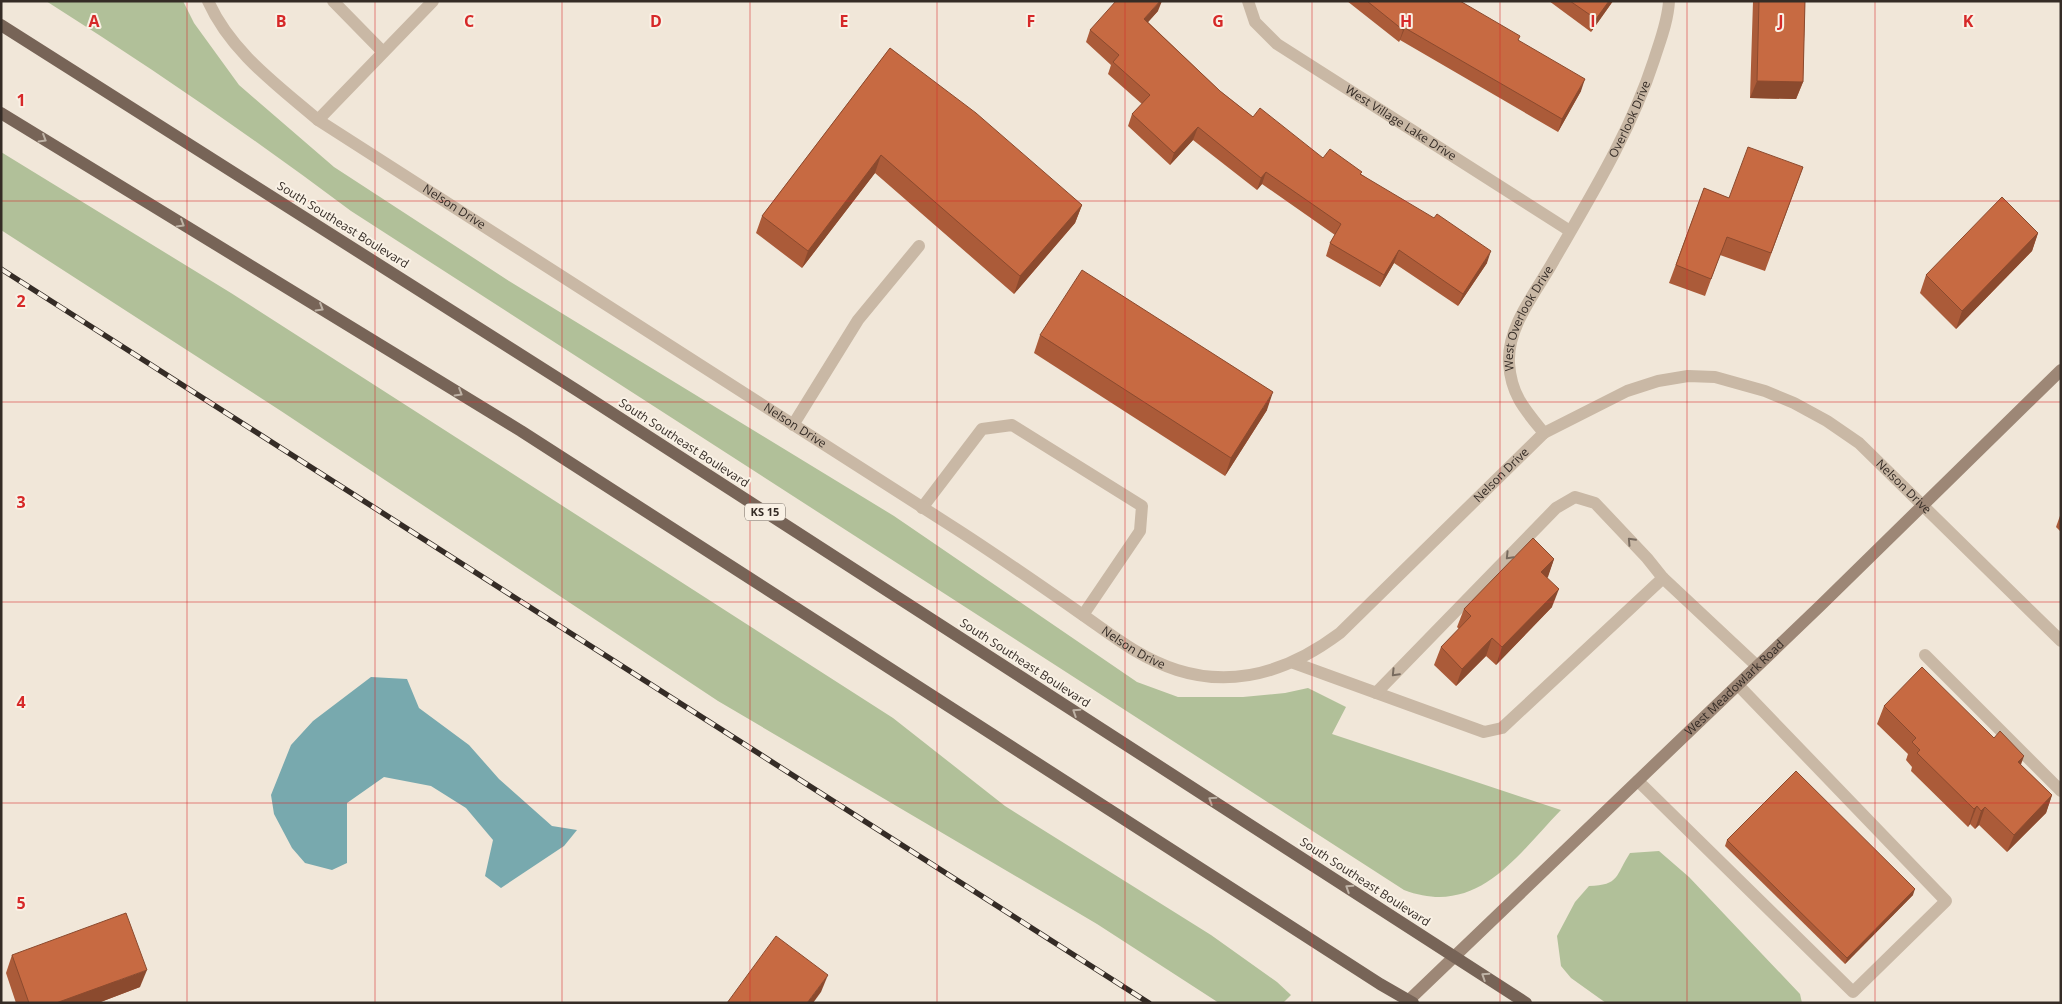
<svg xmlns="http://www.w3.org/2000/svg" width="2062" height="1004" font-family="'Open Sans',sans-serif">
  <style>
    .green { fill: #b1c099 }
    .water { fill: #78a9ae }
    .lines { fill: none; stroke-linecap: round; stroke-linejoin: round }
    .service { stroke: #c9b8a5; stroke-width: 12 }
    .minor { stroke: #c9b8a5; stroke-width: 12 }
    .secondary { stroke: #9d8776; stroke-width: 12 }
    .primary { stroke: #776457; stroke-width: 12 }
    .rail-casing { stroke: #352c26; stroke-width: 5.5 }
    .rail { stroke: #f9f1e5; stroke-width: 4; stroke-dasharray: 11; stroke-linecap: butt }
    .wall { fill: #ab5b39 }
    .shaded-wall { fill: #8b4a2e }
    .building { fill: #c76a42; stroke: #8b4a2e }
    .oneway { stroke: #beb2a5 }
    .oneway2 { stroke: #786b5f }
    .grid { fill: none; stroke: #d62828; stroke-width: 1; stroke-opacity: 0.55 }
    .labels { text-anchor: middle; stroke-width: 4; stroke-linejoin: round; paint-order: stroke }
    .shield { fill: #f9f1e5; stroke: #70675f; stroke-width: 1 }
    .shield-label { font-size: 11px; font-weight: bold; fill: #352c26 }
    .street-label { font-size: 12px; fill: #352c26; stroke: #f9f1e5 }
    .grid-label { font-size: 16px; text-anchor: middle; font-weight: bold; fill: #d62828; stroke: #f9f1e5; stroke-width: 4; stroke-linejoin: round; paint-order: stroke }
  </style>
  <rect width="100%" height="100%" fill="#f1e7d9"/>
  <g class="green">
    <path d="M46,1H183L194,23L239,85L334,167L509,281L894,516L1137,682L1178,697H1243L1285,693L1308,688L1346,707L1332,734L1561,810C1516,856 1478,918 1404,890L351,211C252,137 151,67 46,1Z"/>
    <polygon points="1,152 231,293 893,718 1005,806 1211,935 1277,982 1291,995 1283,1003 1219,1003 1097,924 718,701 281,411 1,230"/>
    <path d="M1659,851L1689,877L1800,994L1802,1003H1606L1571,978L1561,966L1557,936L1575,902L1589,886C1620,885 1615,876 1630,853Z"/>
  </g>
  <polygon class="water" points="371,677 407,679 419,708 469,745 499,779 552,826 577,830 564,846 501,888 485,876 493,840 466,808 431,786 384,777 347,803 347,863 332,870 305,863 292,848 274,814 271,795 291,745 313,721"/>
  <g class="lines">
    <g class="service">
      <polyline points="333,1 383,52"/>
      <polyline points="318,120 433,1"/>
      <polyline points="793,425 858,320 919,246"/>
      <polyline points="922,508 982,429 1012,425 1142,506 1140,531 1083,615"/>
      <polyline points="1925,655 2061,791"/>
      <polyline points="1294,663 1484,732 1502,728 1663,578 1757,666"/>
      <polyline points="1376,693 1556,508 1575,497 1595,503 1647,558 1663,578"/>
      <polyline points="1638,781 1853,992 1946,901 1738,685"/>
    </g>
    <g class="minor">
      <path id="s1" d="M208,1C231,52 276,84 318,120C529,254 739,390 950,525C994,553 1037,583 1080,613C1112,635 1139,658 1177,670C1237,689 1292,669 1340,633L1544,433L1627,391L1658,381L1688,376L1715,377L1765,391L1794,403L1827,421L1859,443L2061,641"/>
      <path id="s2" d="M1248,1L1255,22L1277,44L1570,231"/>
      <path id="s3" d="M1544,433C1525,410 1511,395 1509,363C1507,326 1537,291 1554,260C1591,196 1631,131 1654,60C1660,41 1668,21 1669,1"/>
    </g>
    <path class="secondary" id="s4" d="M1409,1000L1820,606L2061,370"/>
    <g class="primary">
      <polyline points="1,25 578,391 1526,1003"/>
      <polyline points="1,113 521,431 1380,984 1413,1003"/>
    </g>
    <g class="rail-casing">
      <polyline id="rail" points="1,269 1149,1003"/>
    </g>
    <use href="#rail" class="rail"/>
  </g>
  <g class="wall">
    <polygon points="1347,1 1460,1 1519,41 1581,91 1558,132 1400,40 1399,42"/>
    <polygon points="1549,1 1613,1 1591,32"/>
    <polygon points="1753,1 1805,1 1803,82 1796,99 1750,98"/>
    <polygon points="1158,11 1148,22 1220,91 1253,117 1323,158 1361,174 1487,263 1458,306 1394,263 1380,287 1326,256 1330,243 1335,235 1262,184 1257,190 1193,140 1170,165 1128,126 1132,114 1142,104 1108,74 1111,65 1086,42 1090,30"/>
    <polygon points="890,48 1082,205 1075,223 1014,294 875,173 802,268 756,233 762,216"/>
    <polygon points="1803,167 1765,271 1720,255 1705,296 1669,283 1704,188 1729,198"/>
    <polygon points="2038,233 2032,251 1956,329 1920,293 1926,275"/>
    <polygon points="1040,335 1267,410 1225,476 1034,353"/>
    <polygon points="2061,513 2061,532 2056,527"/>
    <polygon points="1554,559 1547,578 1552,607 1496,665 1486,656 1456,686 1434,665 1441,647 1459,629 1457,627 1464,609"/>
    <polygon points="1884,706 2021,765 2052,795 2046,813 2007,852 1979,825 1975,829 1970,824 1968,827 1911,771 1912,767 1906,760 1908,754 1877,724"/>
    <polygon points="1727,840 1913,895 1845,964 1725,846"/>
    <polygon points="12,955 140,987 98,1003 16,1003 6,973"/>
  </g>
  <g class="shaded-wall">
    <polygon points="1160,1 1162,1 1158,11 1140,31 1144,19"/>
    <polygon points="1609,1 1613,1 1591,32 1596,19"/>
    <polygon points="1405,28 1400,40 1399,42 1403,30"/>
    <polygon points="1585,79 1581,91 1558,132 1562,119"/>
    <polygon points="1757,81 1803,82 1796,99 1750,98"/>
    <polygon points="1198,127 1193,140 1170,165 1174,153"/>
    <polygon points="881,155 875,173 802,268 808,251"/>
    <polygon points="1266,172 1262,184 1257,190 1261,178"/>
    <polygon points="1082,205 1075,223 1014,294 1020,276"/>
    <polygon points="2038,233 2032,251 1956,329 1962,311"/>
    <polygon points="1399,250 1394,263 1380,287 1384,275"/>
    <polygon points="1491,251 1487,263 1458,306 1463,294"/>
    <polygon points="1273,392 1267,410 1225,476 1231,458"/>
    <polygon points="1554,559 1548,577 1535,590 1541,572"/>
    <polygon points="1559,589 1552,607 1496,665 1502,647"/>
    <polygon points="1492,638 1486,656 1456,686 1462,669"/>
    <polygon points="2024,756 2018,773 2018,762"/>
    <polygon points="2052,795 2046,813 2007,852 2014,835"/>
    <polygon points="1977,806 1970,824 1968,827 1974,809"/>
    <polygon points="1985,807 1979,825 1975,829 1981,811"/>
    <polygon points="1915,889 1913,895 1845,964 1847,958"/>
    <polygon points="147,970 140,987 98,1003 56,1003"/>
    <polygon points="828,975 821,992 813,1003 807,1003"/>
  </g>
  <g class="building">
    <polygon points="1116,1 1160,1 1144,19 1220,91 1253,117 1260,108 1323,158 1330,149 1362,172 1360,174 1434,218 1437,214 1491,251 1463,294 1399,250 1384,275 1330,243 1341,224 1266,172 1261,178 1198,127 1174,153 1132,114 1150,95 1113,62 1119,55 1090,30"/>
    <polygon points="1367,1 1460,1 1520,36 1518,40 1585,79 1562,119 1405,28 1403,30"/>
    <polygon points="1570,1 1609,1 1596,19"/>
    <polygon points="1759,1 1805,1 1803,82 1757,81"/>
    <polygon points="890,48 976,113 1082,205 1020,276 881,155 808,251 762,216"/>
    <polygon points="1748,147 1803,167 1771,253 1727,237 1711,279 1676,265 1704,188 1729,198"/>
    <polygon points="2002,197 2038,233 1962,311 1926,275"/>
    <polygon points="1082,270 1273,392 1231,458 1040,335"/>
    <polygon points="1533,538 1554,559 1541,572 1559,589 1502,647 1492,638 1462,669 1441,647 1471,616 1464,609"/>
    <polygon points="1922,667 1994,738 2000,731 2024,756 2018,762 2052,795 2014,835 1985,807 1981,811 1977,806 1974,809 1917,753 1920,750 1912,742 1916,738 1884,706"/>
    <polygon points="1796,771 1915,889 1847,958 1727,840"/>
    <polygon points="126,913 147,970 56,1003 29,1003 12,955"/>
    <polygon points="776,936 828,975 807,1003 727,1003"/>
  </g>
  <defs><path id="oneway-chevron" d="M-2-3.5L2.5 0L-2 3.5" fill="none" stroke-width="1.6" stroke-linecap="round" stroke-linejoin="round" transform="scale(1.25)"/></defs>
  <g class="oneway">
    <use href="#oneway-chevron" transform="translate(43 139) rotate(31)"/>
    <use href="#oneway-chevron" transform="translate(181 224) rotate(31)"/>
    <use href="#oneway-chevron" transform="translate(320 308) rotate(31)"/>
    <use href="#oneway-chevron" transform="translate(459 393) rotate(31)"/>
    <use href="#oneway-chevron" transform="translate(1076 712) rotate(-147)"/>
    <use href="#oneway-chevron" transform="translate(1212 800) rotate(-147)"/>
    <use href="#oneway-chevron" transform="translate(1349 888) rotate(-147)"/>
    <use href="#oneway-chevron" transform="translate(1485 976) rotate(-147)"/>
  </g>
  <g class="oneway2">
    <use href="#oneway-chevron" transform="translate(1631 541) rotate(-133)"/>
    <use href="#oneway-chevron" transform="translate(1509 556) rotate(134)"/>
    <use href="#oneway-chevron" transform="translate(1395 673) rotate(134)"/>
  </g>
  <path class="grid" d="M187,1V1003M375,1V1003M562,1V1003M750,1V1003M937,1V1003M1125,1V1003M1312,1V1003M1500,1V1003M1687,1V1003M1875,1V1003M1,201H2061M1,402H2061M1,602H2061M1,803H2061"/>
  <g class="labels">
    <rect class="shield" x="745" y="503.5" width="40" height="17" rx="4"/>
    <g class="shield-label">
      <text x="765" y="516">KS 15</text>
    </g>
    <g class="street-label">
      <text dy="4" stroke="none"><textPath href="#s3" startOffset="354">Overlook Drive</textPath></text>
      <text dy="4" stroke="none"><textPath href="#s2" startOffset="200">West Village Lake Drive</textPath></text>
      <text dy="4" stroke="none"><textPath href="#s1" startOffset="325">Nelson Drive</textPath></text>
      <text transform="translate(343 225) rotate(32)" y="4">South Southeast Boulevard</text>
      <text dy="4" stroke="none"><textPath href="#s3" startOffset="129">West Overlook Drive</textPath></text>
      <text dy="4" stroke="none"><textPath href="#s1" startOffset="730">Nelson Drive</textPath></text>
      <text transform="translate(684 443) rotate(33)" y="4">South Southeast Boulevard</text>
      <text dy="4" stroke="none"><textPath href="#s1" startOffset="1584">Nelson Drive</textPath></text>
      <text dy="4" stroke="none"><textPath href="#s1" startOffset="2049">Nelson Drive</textPath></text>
      <text dy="4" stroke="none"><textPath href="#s1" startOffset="1135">Nelson Drive</textPath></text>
      <text transform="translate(1025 663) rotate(33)" y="4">South Southeast Boulevard</text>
      <text dy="4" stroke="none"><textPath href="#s4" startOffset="451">West Meadowlark Road</textPath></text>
      <text transform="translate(1365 882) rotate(33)" y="4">South Southeast Boulevard</text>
    </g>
  </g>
  <g class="grid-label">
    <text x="94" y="27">A</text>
    <text x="281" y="27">B</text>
    <text x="469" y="27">C</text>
    <text x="656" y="27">D</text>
    <text x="844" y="27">E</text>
    <text x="1031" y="27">F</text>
    <text x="1218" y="27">G</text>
    <text x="1406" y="27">H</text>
    <text x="1593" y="27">I</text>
    <text x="1781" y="27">J</text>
    <text x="1968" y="27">K</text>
    <text x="21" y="106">1</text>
    <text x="21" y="307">2</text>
    <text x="21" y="508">3</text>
    <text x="21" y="708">4</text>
    <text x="21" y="909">5</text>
  </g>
  <rect width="2062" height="1004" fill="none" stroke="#352c26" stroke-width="5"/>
</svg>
